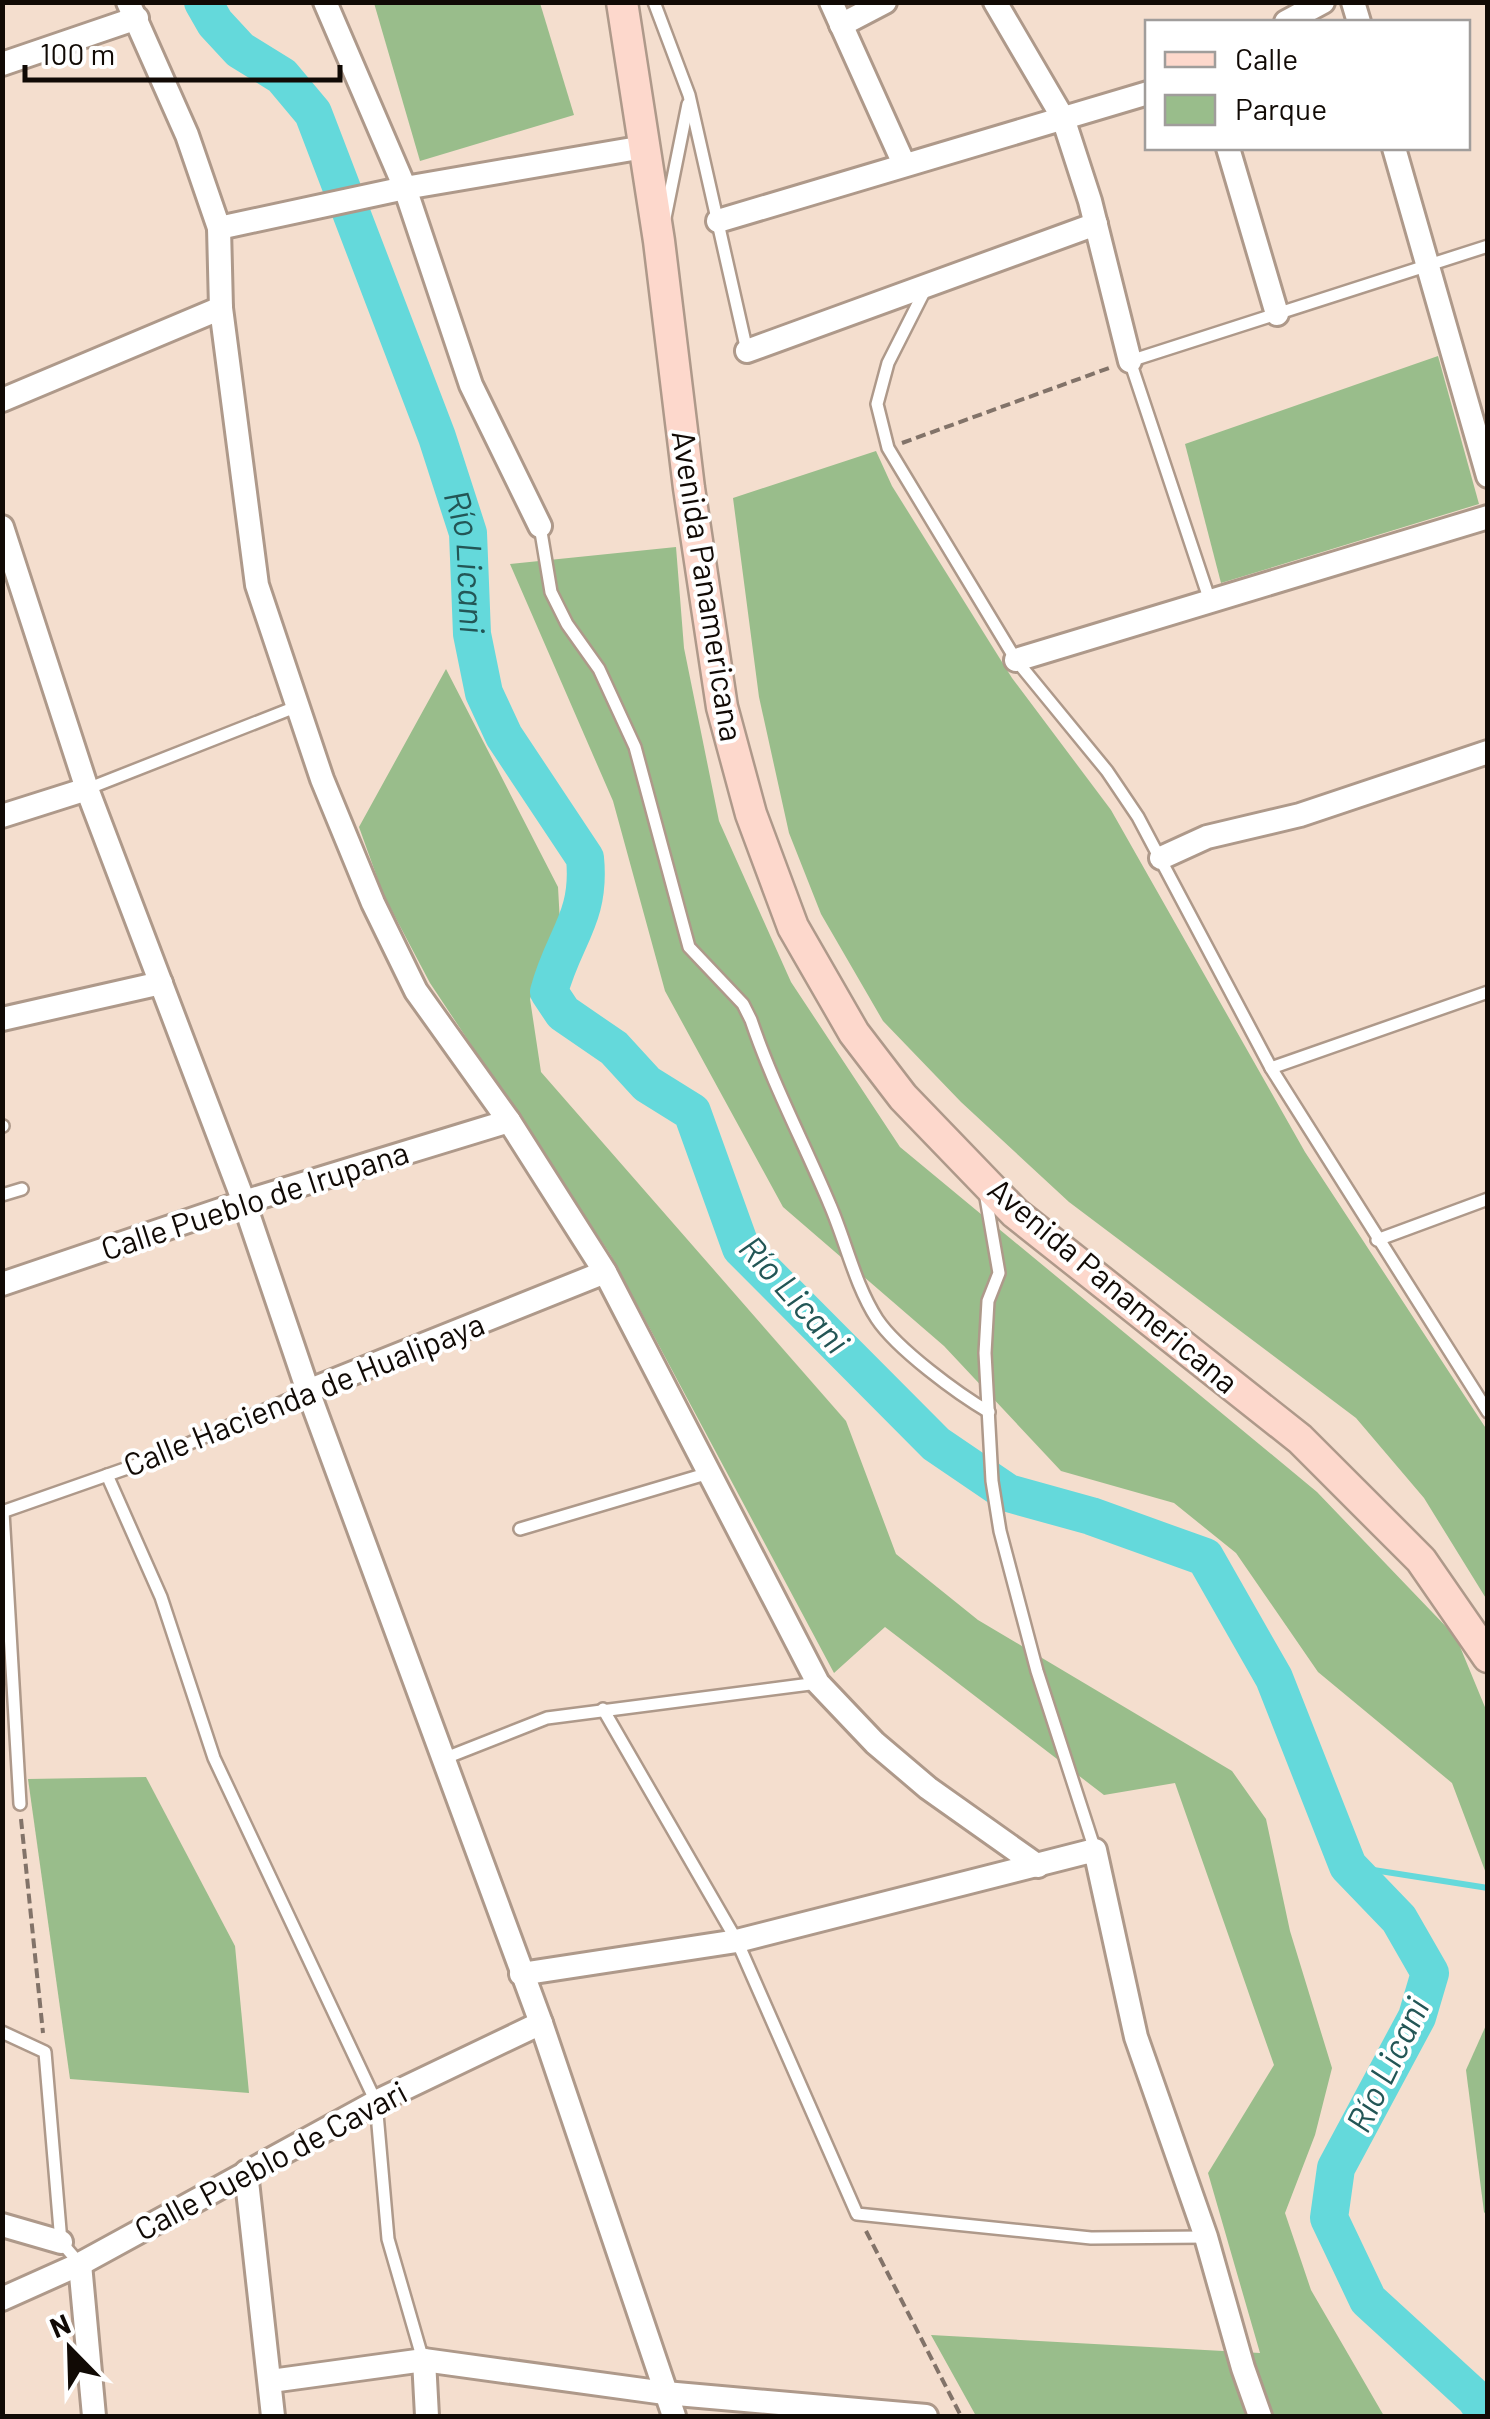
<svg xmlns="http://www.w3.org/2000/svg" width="1490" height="2419" font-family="Barlow,sans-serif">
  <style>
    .green { fill: #99bd8b }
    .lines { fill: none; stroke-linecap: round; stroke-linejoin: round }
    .stream { stroke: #64d9db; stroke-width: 6 }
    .river { stroke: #64d9db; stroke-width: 38 }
    .service-casing { stroke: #ae998a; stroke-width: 16 }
    .minor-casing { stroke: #ae998a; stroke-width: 28 }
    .secondary-casing { stroke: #ae998a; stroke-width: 35 }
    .path { stroke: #827369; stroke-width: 4; stroke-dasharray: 10 5; stroke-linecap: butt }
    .service { stroke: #fff; stroke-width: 11 }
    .minor { stroke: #fff; stroke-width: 22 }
    .secondary { stroke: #fdd8cc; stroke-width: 30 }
    .labels { text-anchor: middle; stroke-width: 8; stroke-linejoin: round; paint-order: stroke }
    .street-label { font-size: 32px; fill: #110a05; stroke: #fff }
    .water-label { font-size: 35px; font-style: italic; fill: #235656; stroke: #fff }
  </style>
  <rect width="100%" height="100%" fill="#f4dece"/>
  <g class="green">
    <polygon points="374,3 540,3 574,115 420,161"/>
    <polygon points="1438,356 1479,504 1221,583 1185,444"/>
    <polygon points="876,451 892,486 1012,678 1111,810 1305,1152 1487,1430 1487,1600 1424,1498 1356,1418 1069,1202 961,1102 883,1021 821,914 789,833 759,697 733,498"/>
    <polygon points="676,547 684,648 719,821 791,982 900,1147 1317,1492 1456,1637 1487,1712 1487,1876 1452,1783 1318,1672 1236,1553 1174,1503 1061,1471 944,1346 783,1207 665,991 613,801 510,564"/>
    <polygon points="446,669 558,887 560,923 530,999 541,1072 846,1421 896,1554 978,1620 1232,1771 1266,1819 1290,1931 1332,2068 1315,2135 1285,2213 1311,2290 1384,2416 976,2416 931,2335 1260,2353 1208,2173 1274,2065 1175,1783 1104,1795 885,1627 834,1673 610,1254 430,983 383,894 359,827"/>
    <polygon points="146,1777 235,1946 249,2093 70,2079 28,1779"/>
    <polygon points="1487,2023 1487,2216 1484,2212 1466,2070"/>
  </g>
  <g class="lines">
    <polyline class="stream" points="1348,1866 1488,1888"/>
    <path class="river" id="s1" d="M203,2L215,23L240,50L282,76L313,113L437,437L468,533L472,634L484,693L504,736L585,858C591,918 563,938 549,992L563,1013L614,1048L647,1084L692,1112L741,1248L936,1444L1008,1493L1091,1516L1205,1557L1274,1678L1348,1866L1399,1919L1430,1973L1417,2017L1336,2168L1329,2218L1368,2300L1475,2398L1487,2416"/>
    <g class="service-casing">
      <g id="service">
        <polyline points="654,2 689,95 747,351"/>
        <polyline points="664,223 688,104"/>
        <polyline points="927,286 888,363 877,404 888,448 1016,660 1107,771 1138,817 1271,1068 1488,1412"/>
        <path d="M540,526L551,592L567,624L599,669L635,747L689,947L743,1004L751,1020C773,1085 804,1143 830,1205C846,1242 855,1285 877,1319C897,1349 958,1394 989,1412"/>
        <polyline points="1210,601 1130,361 1488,246"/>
        <polyline points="87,789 298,706"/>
        <polyline points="1271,1068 1488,992"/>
        <polyline points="2,1126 3,1126"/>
        <polyline points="985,1192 999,1273 988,1301 985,1353 992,1481 1000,1531 1037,1671 1095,1850"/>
        <polyline points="2,1195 22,1189"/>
        <polyline points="1377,1240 1488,1199"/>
        <polyline points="107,1475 161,1597 214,1758 376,2102 388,2239 423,2360"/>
        <polyline points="2,1512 156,1458 308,1391"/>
        <polyline points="3,1512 20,1804"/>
        <polyline points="520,1529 709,1473"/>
        <polyline points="603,1709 737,1941 857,2214 1091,2238 1206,2237"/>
        <polyline points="443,1759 547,1718 818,1683"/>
        <polyline points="2,2032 45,2052 61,2242 80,2264"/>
      </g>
    </g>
    <g class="minor-casing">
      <g id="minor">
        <polyline points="128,2 187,135 219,228 221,308 257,585 322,779 373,903 416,991 509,1121 605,1272 818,1683 875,1743 928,1788 1038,1866"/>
        <polyline points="325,2 405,188 471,385 540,526"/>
        <polyline points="831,2 904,164"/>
        <polyline points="995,2 1063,118 1090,201 1130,361"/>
        <polyline points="1353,2 1359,22"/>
        <polyline points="1286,22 1323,2"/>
        <polyline points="841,25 885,2"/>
        <polyline points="2,64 137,18"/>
        <polyline points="1228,148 1277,314"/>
        <polyline points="1394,148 1488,476"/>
        <polyline points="718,221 1148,93"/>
        <polyline points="219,228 405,188 644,147"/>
        <polyline points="747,351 1096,224"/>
        <polyline points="2,400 221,308"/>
        <polyline points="2,527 87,789 244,1202 308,1391 541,2023 674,2416"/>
        <polyline points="1016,660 1488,517"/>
        <polyline points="2,816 87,789"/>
        <polyline points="1161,858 1207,837 1300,815 1488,752"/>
        <polyline points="2,1019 161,983"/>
        <polyline points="2,1284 244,1202 509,1121"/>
        <polyline points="308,1391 605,1272"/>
        <polyline points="521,1974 737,1941 1095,1850 1136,2037 1206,2237 1243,2368 1260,2416"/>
        <polyline points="246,2172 273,2416"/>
        <polyline points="2,2225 61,2242"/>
        <polyline points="80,2264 94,2416"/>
        <polyline points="2,2299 80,2264 376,2102 541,2023"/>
        <polyline points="424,2360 427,2416"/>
        <polyline points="271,2381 424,2360 665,2393 926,2416"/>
      </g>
    </g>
    <g class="secondary-casing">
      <polyline id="secondary" points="622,2 659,241 689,488 722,707 751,814 793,927 854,1033 903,1097 1015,1213 1300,1439 1421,1560 1488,1657"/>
    </g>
    <g class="path">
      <polyline points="902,443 1109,368"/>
      <polyline points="21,1819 43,2033"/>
      <polyline points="866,2231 961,2416"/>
    </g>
    <use href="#service" class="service"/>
    <use href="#minor" class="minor"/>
    <use href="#secondary" class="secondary"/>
  </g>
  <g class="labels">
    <g class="street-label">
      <text transform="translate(707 586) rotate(81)" y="11">Avenida Panamericana</text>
      <text transform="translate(255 1201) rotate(-18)" y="11">Calle Pueblo de Irupana</text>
      <text transform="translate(1113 1286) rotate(40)" y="11">Avenida Panamericana</text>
      <text transform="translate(304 1395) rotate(-22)" y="11">Calle Hacienda de Hualipaya</text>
      <text transform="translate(271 2161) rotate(-28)" y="11">Calle Pueblo de Cavari</text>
    </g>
    <g class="water-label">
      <text dy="12" stroke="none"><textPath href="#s1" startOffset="635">Río Licani</textPath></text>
      <text transform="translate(794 1295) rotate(48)" y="12">Río Licani</text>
      <text transform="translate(1388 2065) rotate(-64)" y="12">Río Licani</text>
    </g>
  </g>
  <rect width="1490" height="2419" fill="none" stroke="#110a05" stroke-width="10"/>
  <rect x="1145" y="20" width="325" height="130" fill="#ffffff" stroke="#a09d9b" stroke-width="2.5"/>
  <rect x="1165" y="52" width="50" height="15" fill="#fdd8cc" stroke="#a09d9b" stroke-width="2.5"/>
  <text x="1235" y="70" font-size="30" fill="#110a05">Calle</text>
  <rect x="1165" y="95" width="50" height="30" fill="#99bd8b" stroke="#a09d9b" stroke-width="2.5"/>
  <text x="1235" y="120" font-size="30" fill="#110a05">Parque</text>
  <g transform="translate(70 2349) rotate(337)" stroke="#ffffff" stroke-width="8" paint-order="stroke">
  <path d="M0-8L18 38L0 25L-18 38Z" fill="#110a05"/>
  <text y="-15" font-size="28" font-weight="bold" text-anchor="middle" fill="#110a05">N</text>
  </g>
  <path d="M25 65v15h315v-15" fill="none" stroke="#110a05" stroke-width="5"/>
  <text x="40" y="65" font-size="30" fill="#110a05" stroke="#ffffff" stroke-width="8" paint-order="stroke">100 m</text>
</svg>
